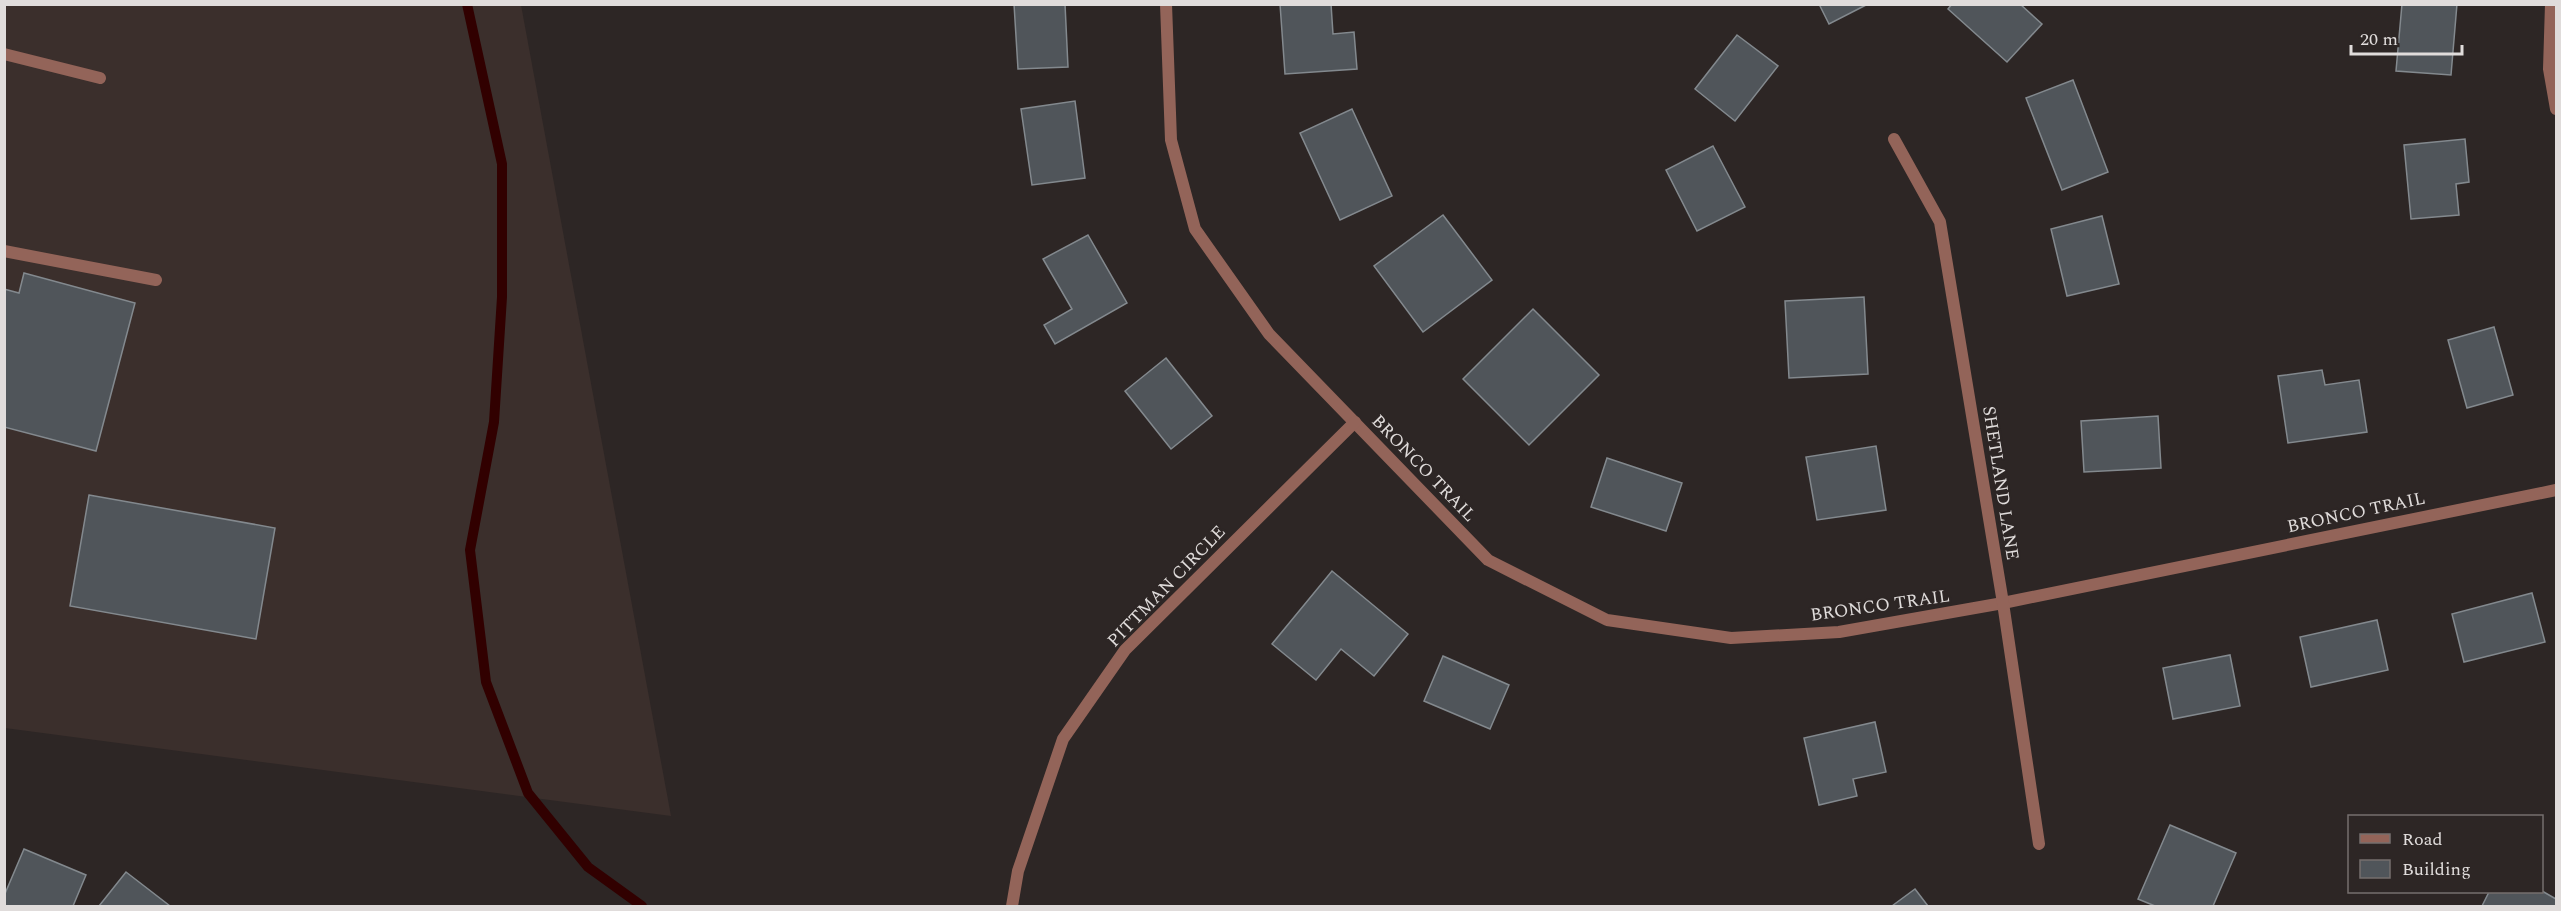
<svg xmlns="http://www.w3.org/2000/svg" width="2561" height="911" font-family="Spectral,serif">
  <style>
    .built { fill: #3b2f2c }
    .lines { fill: none; stroke-linecap: round; stroke-linejoin: round }
    .stream { stroke: #310000; stroke-width: 10 }
    .building { fill: #50555a; stroke: #83898e; stroke-width: 1.5 }
    .lane { stroke: #936459; stroke-width: 12 }
    .street { stroke: #936459; stroke-width: 12 }
    .labels { text-anchor: middle; stroke-width: 4.5; stroke-linejoin: round; paint-order: stroke }
    .street-label { font-size: 18px; fill: #e0dcdb; stroke: #2d2625 }
  </style>
  <rect width="100%" height="100%" fill="#2d2625"/>
  <polygon class="built" points="5,5 521,5 671,816 5,728"/>
  <g class="lines">
    <polyline class="stream" points="467,4 502,164 502,297 494,422 470,550 486,682 528,793 588,867 642,906"/>
  </g>
  <g class="building">
    <polygon points="1014,4 1065,4 1068,67 1018,69"/>
    <polygon points="1280,4 1331,4 1333,34 1354,32 1357,69 1285,74"/>
    <polygon points="1819,4 1868,4 1829,24"/>
    <polygon points="1952,4 2020,4 2042,24 2007,62 1948,9"/>
    <polygon points="2402,4 2457,4 2451,75 2396,71"/>
    <polygon points="1737,35 1778,66 1735,121 1695,89"/>
    <polygon points="2073,80 2108,172 2062,190 2026,98"/>
    <polygon points="1075,101 1085,178 1032,185 1021,109"/>
    <polygon points="1352,109 1392,196 1340,220 1300,133"/>
    <polygon points="2465,139 2469,182 2456,184 2459,215 2411,219 2404,145"/>
    <polygon points="1713,146 1745,207 1697,231 1666,170"/>
    <polygon points="1443,215 1492,280 1423,332 1374,266"/>
    <polygon points="2102,216 2119,284 2067,296 2051,229"/>
    <polygon points="1088,235 1127,303 1055,344 1044,325 1072,309 1043,259"/>
    <polygon points="24,273 135,303 96,451 4,427 4,289 19,293"/>
    <polygon points="1864,297 1868,374 1789,378 1785,301"/>
    <polygon points="1533,309 1599,375 1529,445 1463,379"/>
    <polygon points="2494,327 2513,395 2467,408 2448,340"/>
    <polygon points="1166,358 1212,416 1171,449 1125,391"/>
    <polygon points="2322,370 2325,385 2359,380 2367,432 2288,443 2278,376"/>
    <polygon points="2158,416 2161,468 2084,472 2081,421"/>
    <polygon points="1876,446 1886,510 1817,520 1806,457"/>
    <polygon points="1607,458 1682,483 1666,531 1591,507"/>
    <polygon points="89,495 275,528 256,639 70,606"/>
    <polygon points="1332,571 1408,634 1374,676 1341,649 1316,680 1272,644"/>
    <polygon points="2532,593 2545,642 2464,662 2452,614"/>
    <polygon points="2377,620 2388,670 2311,687 2300,637"/>
    <polygon points="2230,655 2240,706 2173,719 2163,668"/>
    <polygon points="1443,656 1509,685 1490,729 1424,701"/>
    <polygon points="1875,722 1886,772 1853,779 1857,796 1819,805 1804,738"/>
    <polygon points="2170,825 2236,853 2213,906 2155,906 2138,899"/>
    <polygon points="24,849 86,875 73,906 4,906 4,896"/>
    <polygon points="126,872 170,906 99,906"/>
    <polygon points="1915,889 1928,906 1892,906"/>
    <polygon points="2542,891 2556,899 2556,906 2482,906 2489,892"/>
  </g>
  <g class="lines">
    <g class="lane">
      <polyline points="4,54 100,78"/>
      <polyline points="4,251 156,280"/>
    </g>
    <g class="street">
      <polyline points="1166,4 1171,140 1195,229 1269,334 1488,560 1607,620 1731,638 1839,632 2003,603 2556,490"/>
      <polyline points="2551,4 2549,69 2556,109"/>
      <polyline points="1894,139 1940,222 2003,603 2039,844"/>
      <polyline points="1012,906 1018,871 1063,739 1125,650 1355,422"/>
    </g>
  </g>
  <g class="labels">
    <g class="street-label">
      <text transform="translate(1424 468) rotate(46)" y="6">BRONCO TRAIL</text>
      <text transform="translate(2001 483) rotate(81)" y="6">SHETLAND LANE</text>
      <text transform="translate(2356 512) rotate(-12)" y="6">BRONCO TRAIL</text>
      <text transform="translate(1166 586) rotate(-46)" y="6">PITTMAN CIRCLE</text>
      <text transform="translate(1880 605) rotate(-8)" y="6">BRONCO TRAIL</text>
    </g>
  </g>
  <rect width="2561" height="911" fill="none" stroke="#e0dcdb" stroke-width="12"/>
  <rect x="2348" y="815" width="195" height="78" fill="#2d2625" stroke="#756f6e" stroke-width="1.5"/>
  <rect x="2360" y="834" width="30" height="9" fill="#936459" stroke="#756f6e" stroke-width="1.5"/>
  <text x="2402" y="845" font-size="18" fill="#e0dcdb">Road</text>
  <rect x="2360" y="860" width="30" height="18" fill="#50555a" stroke="#756f6e" stroke-width="1.5"/>
  <text x="2402" y="875" font-size="18" fill="#e0dcdb">Building</text>
  <path d="M2351 45v9h111v-9" fill="none" stroke="#e0dcdb" stroke-width="3"/>
  <text x="2360" y="45" font-size="18" fill="#e0dcdb" stroke="#2d2625" stroke-width="4.5" paint-order="stroke">20 m</text>
</svg>
